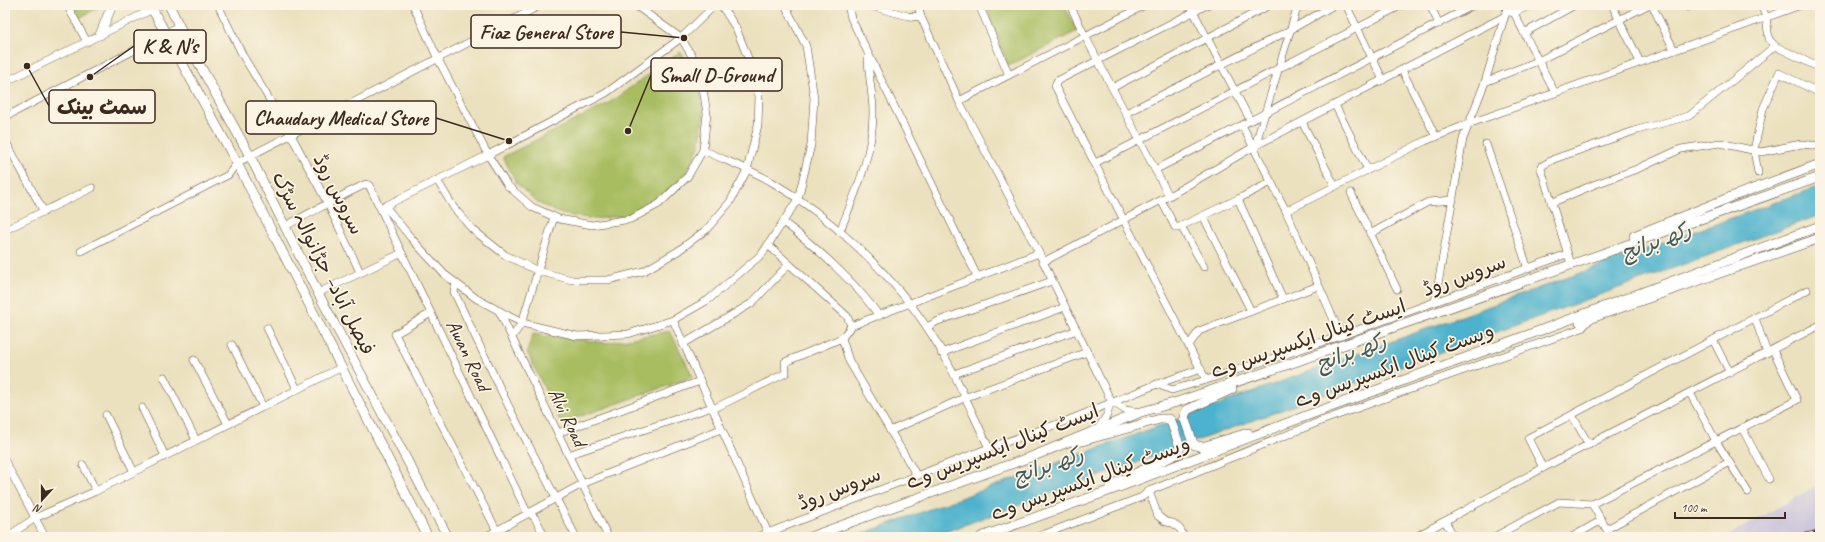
<svg xmlns="http://www.w3.org/2000/svg" width="1825" height="542" font-family="Caveat,'Playpen Sans Arabic',sans-serif">
  <style>
    .industrial { fill: #c6c0da }
    .green { fill: #a8bd61; stroke: #727440 }
    .water { fill: #4eb2cd; stroke: #446e76 }
    .lines { fill: none; stroke-linecap: round; stroke-linejoin: round }
    .minor-casing { stroke: #554536; stroke-width: 8 }
    .major-casing { stroke: #554536; stroke-width: 10 }
    .minor { stroke: #fff; stroke-width: 7 }
    .major { stroke: #fff; stroke-width: 9 }
    .rail-casing { stroke: #3b2a1e; stroke-width: 3.5 }
    .rail { stroke: #fcf5e5; stroke-width: 2; stroke-dasharray: 6; stroke-linecap: butt }
    .labels { text-anchor: middle; stroke-width: 3.5; stroke-linejoin: round; paint-order: stroke }
    .street-label { font-size: 20px; fill: #3b2a1e; stroke: #fcf5e5 }
    .water-label { font-size: 21px; font-style: italic; fill: #425a5b; stroke: #fcf5e5 }
    .leader { fill: none; stroke: #3b2a1e; stroke-width: 1.5 }
    .callout-dot { fill: #3b2a1e; stroke: #fcf5e5; stroke-width: 1.5 }
    .callout { fill: #fcf5e5; stroke: #3b2a1e; stroke-width: 1.5 }
    .callout-label { font-size: 21px; text-anchor: middle; font-weight: bold; fill: #3b2a1e }
  </style>
  <rect width="100%" height="100%" fill="#fcf5e5"/>
  <filter id="ink" filterUnits="userSpaceOnUse"><feTurbulence type="fractalNoise" baseFrequency=".025" numOctaves="2"/><feDisplacementMap in="SourceGraphic" scale="8" xChannelSelector="R" yChannelSelector="G"/><feConvolveMatrix kernelMatrix="1 2 1 2 8 2 1 2 1" color-interpolation-filters="sRGB"/></filter>
  <filter id="wash" filterUnits="userSpaceOnUse"><feTurbulence type="fractalNoise" baseFrequency=".012" numOctaves="4" result="noise"/><feDisplacementMap in="SourceGraphic" scale="16" xChannelSelector="R" yChannelSelector="G"/><feGaussianBlur stdDeviation="0.9" result="paint"/><feColorMatrix in="noise" values="0 0 0 0 0 0 0 0 0 0 0 0 0 0 0 0 0 1.4 0 .05"/><feComposite in="paint" operator="in"/></filter>
  <g filter="url(#wash)">
    <rect width="100%" height="100%" fill="#ebe1be"/>
    <polygon class="industrial" points="1814,487 1820,488 1820,537 1726,537"/>
    <g class="green">
      <polygon points="69,5 103,5 77,19"/>
      <polygon points="986,5 1064,5 1077,31 1008,66"/>
      <polygon points="680,52 697,76 704,116 699,147 685,175 658,200 629,215 594,219 561,214 538,203 517,184 503,157 609,103"/>
      <polygon points="670,331 693,377 561,423 527,352 533,334 606,343"/>
    </g>
    <polygon class="water" points="1820,186 1820,215 931,537 853,537"/>
  </g>
  <g filter="url(#ink)">
    <g class="lines">
      <g class="minor-casing">
        <g id="minor">
          <polyline points="67,5 87,42"/>
          <polyline points="218,5 243,56 291,135 328,204 360,272"/>
          <polyline points="413,5 438,59 488,155 507,185 532,207 559,219 592,225 631,219 659,204 688,176 703,150 707,114 700,69 681,38 635,5"/>
          <polyline points="848,5 851,18 978,278"/>
          <polyline points="867,5 908,16 921,17"/>
          <polyline points="918,5 921,17 960,103 1039,253 1111,401 1125,410 1139,412"/>
          <polyline points="979,5 1009,75 1085,36 1070,5"/>
          <polyline points="1145,5 1085,36 1169,196"/>
          <polyline points="1190,5 1250,120"/>
          <polyline points="1346,5 1383,80"/>
          <polyline points="1430,5 1439,24"/>
          <polyline points="1612,5 1640,62"/>
          <polyline points="1652,5 1674,50"/>
          <polyline points="1688,7 1691,5"/>
          <polyline points="1506,11 1514,13 1555,93"/>
          <polyline points="1514,13 1530,5"/>
          <polyline points="1524,33 1575,5"/>
          <polyline points="1775,46 1820,68"/>
          <polyline points="1402,70 1436,137"/>
          <polyline points="5,82 161,5"/>
          <polyline points="1485,82 1538,61 1648,5"/>
          <polyline points="1112,88 1270,5"/>
          <polyline points="959,101 1009,75"/>
          <polyline points="1335,105 1368,170"/>
          <polyline points="1126,113 1290,30 1334,5"/>
          <polyline points="5,117 166,34 179,25"/>
          <polyline points="1302,122 1335,186"/>
          <polyline points="1242,125 1286,211"/>
          <polyline points="5,140 44,212"/>
          <polyline points="1486,144 1528,269"/>
          <polyline points="1255,146 1298,5"/>
          <path d="M703,150C726,161 750,169 772,182C828,215 890,272 926,326C952,364 969,407 989,448"/>
          <polyline points="1095,163 1402,5"/>
          <polyline points="1155,170 1474,5"/>
          <polyline points="1758,173 1754,150 1763,109 1779,73 1820,93"/>
          <polyline points="437,180 454,208 472,229 505,255 538,271 572,280 608,280 644,271 678,251 707,229 730,202 747,170 758,125 759,96 750,63 736,28 721,5"/>
          <polyline points="1351,193 1397,289"/>
          <polyline points="1238,199 1271,182"/>
          <polyline points="1161,200 1175,227 1177,228 1238,199 1283,299"/>
          <polyline points="1551,203 1593,185 1637,169 1681,149 1720,143 1761,152 1801,144 1820,146"/>
          <polyline points="385,206 411,238 444,274 477,299 522,323 577,336 628,334 673,320 708,300 762,254 798,199 811,145 814,98 806,46 785,5"/>
          <polyline points="381,208 488,155 606,93 681,38 715,5"/>
          <polyline points="1203,216 1251,311"/>
          <path d="M783,222C813,244 858,285 879,316"/>
          <path d="M285,226C313,212 338,197 366,184L369,185L526,510L535,518L545,537"/>
          <polyline points="1181,226 1204,267"/>
          <polyline points="5,230 92,188"/>
          <path d="M840,231C855,194 873,154 873,113C873,94 868,75 868,55"/>
          <polyline points="1370,234 1428,202 1453,200"/>
          <polyline points="768,245 847,316 851,326"/>
          <polyline points="81,251 228,175 237,163 250,156 541,5"/>
          <polyline points="1043,262 1169,196 1255,146 1505,16"/>
          <polyline points="1571,264 1541,169 1542,166 1554,159 1637,130 1689,116 1775,46 1769,39 1766,17 1761,5"/>
          <polyline points="456,283 454,292 509,407 576,537"/>
          <polyline points="318,293 402,253"/>
          <polyline points="1435,302 1463,139 1485,82 1508,5"/>
          <polyline points="499,311 608,537"/>
          <polyline points="431,313 395,334 500,537"/>
          <polyline points="1755,318 1767,353"/>
          <polyline points="673,320 768,533"/>
          <polyline points="927,327 938,321 1052,281"/>
          <polyline points="267,328 297,389"/>
          <polyline points="1341,336 1286,211 1425,141 1468,124 1801,5"/>
          <polyline points="512,337 522,323 554,217"/>
          <polyline points="1713,340 1730,373"/>
          <polyline points="683,344 752,303 789,264"/>
          <polyline points="232,345 263,407"/>
          <polyline points="1189,345 1199,331 1318,286"/>
          <polyline points="941,353 1065,307"/>
          <polyline points="194,360 228,424"/>
          <polyline points="954,374 1077,330"/>
          <polyline points="164,377 196,440"/>
          <polyline points="1206,380 1055,86 1057,81 1207,5"/>
          <polyline points="1157,384 1172,390 1206,380 1341,336 1567,254"/>
          <polyline points="1690,393 1716,441 1748,492"/>
          <polyline points="142,408 165,456"/>
          <polyline points="713,409 786,373 785,362 842,338"/>
          <polyline points="106,415 134,472"/>
          <polyline points="1572,415 1589,445"/>
          <polyline points="1742,428 1769,479"/>
          <polyline points="1098,429 1107,415 1111,401"/>
          <polyline points="890,431 964,398 1087,352"/>
          <polyline points="558,433 700,381"/>
          <polyline points="568,455 712,407"/>
          <polyline points="5,461 45,537"/>
          <polyline points="83,465 96,491"/>
          <polyline points="1543,468 1528,438 1807,290"/>
          <polyline points="917,476 849,361 842,338 851,326 1039,253"/>
          <polyline points="1149,491 1321,421 1582,328 1590,319"/>
          <polyline points="1592,504 1611,537"/>
          <polyline points="1445,521 1454,537"/>
          <polyline points="5,529 9,536"/>
          <polyline points="1607,529 1729,462"/>
          <polyline points="7,537 35,518 96,491 342,367"/>
          <polyline points="485,537 582,484 721,429"/>
          <polyline points="757,537 989,448 1069,420 1157,384 1201,369"/>
          <polyline points="1037,537 1142,497 1149,491 1158,516 1166,522 1173,523 1180,529 1184,537"/>
          <polyline points="1415,537 1543,468 1820,325"/>
          <polyline points="1494,537 1559,502 1592,504 1797,400 1773,350"/>
          <polyline points="1572,537 1602,520"/>
        </g>
      </g>
      <g class="major-casing">
        <g id="major">
          <polyline points="150,5 237,163 428,537"/>
          <polyline points="169,5 186,40 250,156 318,293 448,537"/>
          <polyline points="100,35 112,5"/>
          <polyline points="1634,236 1731,197 1820,164"/>
          <polyline points="1580,322 1820,238"/>
          <polyline points="1232,389 1187,410 1184,417 1193,443 1195,445 1202,447 1248,433"/>
          <polyline points="1075,443 1160,419 1169,419 1171,421 1180,447 1177,454 1111,485"/>
          <polyline points="810,537 1036,455 1141,412 1177,402 1295,362 1820,177"/>
          <polyline points="981,537 1122,486 1311,414 1528,335 1820,226"/>
        </g>
      </g>
      <use href="#minor" class="minor"/>
      <use href="#major" class="major"/>
      <g class="rail-casing">
        <polyline id="rail" points="1796,537 1820,531"/>
      </g>
      <use href="#rail" class="rail"/>
    </g>
  </g>
  <g class="labels">
    <g class="street-label">
      <text transform="translate(339 194) rotate(63)" y="7">سروس روڈ</text>
      <text transform="translate(324 263) rotate(63)" y="7">فیصل آباد– جڑانوالہ سڑک</text>
      <text transform="translate(1464 275) rotate(-20)" y="7">سروس روڈ</text>
      <text transform="translate(1308 338) rotate(-19)" y="7">ایسٹ کینال ایکسپریس وے</text>
      <text transform="translate(469 355) rotate(64)" y="7">Awan Road</text>
      <text transform="translate(1394 365) rotate(-20)" y="7">ویسٹ کینال ایکسپریس وے</text>
      <text transform="translate(568 417) rotate(64)" y="7">Alvi Road</text>
      <text transform="translate(1002 446) rotate(-21)" y="7">ایسٹ کینال ایکسپریس وے</text>
      <text transform="translate(1090 478) rotate(-20)" y="7">ویسٹ کینال ایکسپریس وے</text>
      <text transform="translate(839 488) rotate(-21)" y="7">سروس روڈ</text>
    </g>
    <g class="water-label">
      <text transform="translate(1656 241) rotate(-20)" y="7">رکھ برانچ</text>
      <text transform="translate(1351 352) rotate(-20)" y="7">رکھ برانچ</text>
      <text transform="translate(1048 465) rotate(-19)" y="7">رکھ برانچ</text>
    </g>
  </g>
  <path class="leader" d="M684 38L621 32M90 77L134 46M628 131L651 75M27 66L49 106M509 141L436 118"/>
  <g class="callout-dot">
    <circle cx="684" cy="38" r="4"/>
    <circle cx="90" cy="77" r="4"/>
    <circle cx="628" cy="131" r="4"/>
    <circle cx="27" cy="66" r="4"/>
    <circle cx="509" cy="141" r="4"/>
  </g>
  <g class="callout">
    <rect x="471" y="15" width="150" height="33" rx="4"/>
    <rect x="134" y="30" width="72" height="33" rx="4"/>
    <rect x="651" y="58" width="131" height="33" rx="4"/>
    <rect x="49" y="90" width="106" height="33" rx="4"/>
    <rect x="246" y="101" width="190" height="33" rx="4"/>
  </g>
  <g class="callout-label">
    <text x="546" y="39">Fiaz General Store</text>
    <text x="170" y="53">K &amp; N's</text>
    <text x="716" y="82">Small D-Ground</text>
    <text x="102" y="114">سمٹ بینک</text>
    <text x="341" y="125">Chaudary Medical Store</text>
  </g>
  <rect width="1825" height="542" fill="none" stroke="#fcf5e5" stroke-width="20"/>
  <g transform="translate(42 500) rotate(201)" stroke="#fcf5e5" stroke-width="3" paint-order="stroke">
  <path d="M0-3L7 15L0 10L-7 15Z" fill="#3b2a1e"/>
  <text y="-6" font-size="11" font-weight="bold" text-anchor="middle" fill="#3b2a1e">N</text>
  </g>
  <path d="M1675 512v6h110v-6" fill="none" stroke="#3b2a1e" stroke-width="2"/>
  <text x="1681" y="512" font-size="12" fill="#3b2a1e" stroke="#fcf5e5" stroke-width="3" paint-order="stroke">100 m</text>
</svg>
